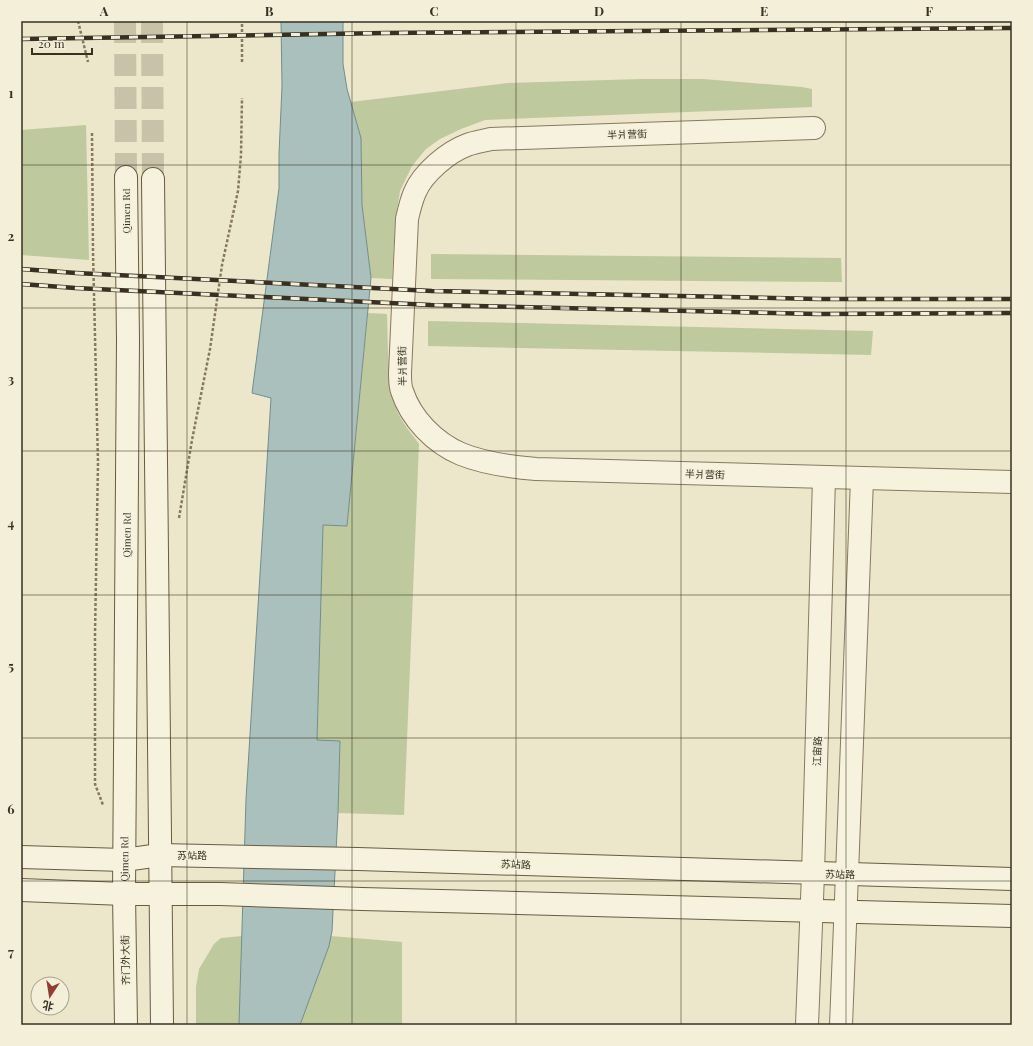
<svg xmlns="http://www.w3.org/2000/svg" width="1033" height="1046" font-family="'Playfair Display','Noto Sans SC',serif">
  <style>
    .green { fill: #bfc99e }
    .water { fill: #aac0bd; stroke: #718e8b }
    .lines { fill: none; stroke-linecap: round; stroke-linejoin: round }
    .secondary-tunnel { stroke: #c8c2a8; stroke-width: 22; stroke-dasharray: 22 11; stroke-linecap: butt }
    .minor-casing { stroke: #877960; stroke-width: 24 }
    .tertiary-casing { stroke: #877960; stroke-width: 24 }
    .secondary-casing { stroke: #695b42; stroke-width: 24 }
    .path { stroke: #877960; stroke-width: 2.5; stroke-dasharray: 3 2; stroke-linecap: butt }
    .minor { stroke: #f7f2dd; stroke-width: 22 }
    .tertiary { stroke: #f7f2dd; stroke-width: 22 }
    .secondary { stroke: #f7f2dd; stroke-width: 22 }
    .rail-casing { stroke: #393022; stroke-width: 4.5 }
    .rail { stroke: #f3efd9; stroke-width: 3; stroke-dasharray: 9; stroke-linecap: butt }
    .grid { fill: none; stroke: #393022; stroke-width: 1; stroke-opacity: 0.55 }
    .labels { text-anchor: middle; stroke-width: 3; stroke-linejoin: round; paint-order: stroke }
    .street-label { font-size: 10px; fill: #393022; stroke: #f3efd9 }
    .neatline { fill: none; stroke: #393022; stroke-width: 1.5 }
    .grid-label { font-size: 13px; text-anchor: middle; font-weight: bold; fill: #393022 }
  </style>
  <rect width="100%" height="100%" fill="#ece6ca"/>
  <g class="green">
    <polygon points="641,79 703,79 802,87 812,89 812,107 485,120 461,129 440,139 426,149 412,166 400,191 395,223 392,279 371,278 362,205 361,138 351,102 508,83"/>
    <polygon points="86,125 89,260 21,255 21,130"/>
    <polygon points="431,254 841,258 842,282 431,279"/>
    <path d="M368,313L387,314C388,342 387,387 398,413C403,424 412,434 419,444L404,815L338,813L340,742L317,741L323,525L347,526Z"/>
    <polygon points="428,321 873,331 871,355 428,346"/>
    <polygon points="242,936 239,1025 196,1025 196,987 199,969 214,944 221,938"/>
    <polygon points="331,936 402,942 402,1025 300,1025 329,946"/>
  </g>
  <polygon class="water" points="281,21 343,21 343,64 347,89 361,138 362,205 371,278 347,526 323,525 317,740 340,741 338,813 332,931 329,946 300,1025 239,1025 246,799 271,398 252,393 279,188 279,154 282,86"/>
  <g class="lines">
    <g class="secondary-tunnel">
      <polyline points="125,21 126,177"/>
      <polyline points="152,21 153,179"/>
    </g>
    <g class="minor-casing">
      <g id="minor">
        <path d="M814,128L491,139C483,141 475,142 467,145C448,152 423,173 415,192C411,201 409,210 407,219L400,373C400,379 400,386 402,391C411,419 435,443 461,454C483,463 512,467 536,469L1012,482"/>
        <polyline points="813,874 824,478"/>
        <polyline points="847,874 862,479"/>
      </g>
    </g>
    <g class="tertiary-casing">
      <g id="tertiary">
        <polyline points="807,1025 813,874"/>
        <polyline points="841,1025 847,874"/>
      </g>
    </g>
    <g class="secondary-casing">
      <g id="secondary">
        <polyline points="153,179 162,1025"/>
        <polyline points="21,857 124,860 160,855 358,859 1012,879"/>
        <polyline points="21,890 124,894 220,894 362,899 1012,916"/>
        <path id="s1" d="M126,1025L124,894L128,340L126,177"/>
      </g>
    </g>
    <g class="path">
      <polyline points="78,21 88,62"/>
      <polyline points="242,62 242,21"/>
      <polyline points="92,133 93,252 98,463 95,634 95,784 103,805"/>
      <polyline points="179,518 192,440 210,349 222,265 238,191 241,155 242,98"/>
    </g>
    <use href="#minor" class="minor"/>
    <use href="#tertiary" class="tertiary"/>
    <use href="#secondary" class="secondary"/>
    <g class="rail-casing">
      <g id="rail">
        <polyline points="21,39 385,33 1012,28"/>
        <polyline points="21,269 76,273 432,291 819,299 1012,299"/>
        <polyline points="21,284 75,288 431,305 818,314 1012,313"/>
      </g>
    </g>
    <use href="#rail" class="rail"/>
  </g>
  <path class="grid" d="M187,21V1025M352,21V1025M516,21V1025M681,21V1025M846,21V1025M21,165H1012M21,308H1012M21,451H1012M21,595H1012M21,738H1012M21,881H1012"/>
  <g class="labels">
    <g class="street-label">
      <text transform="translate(627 134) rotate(-2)" y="4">半爿营街</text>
      <text transform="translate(126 211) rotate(-90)" y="4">Qimen Rd</text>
      <text transform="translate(402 366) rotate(-91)" y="4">半爿营街</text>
      <text transform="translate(705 474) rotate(2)" y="4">半爿营街</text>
      <text dy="4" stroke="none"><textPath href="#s1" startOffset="490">Qimen Rd</textPath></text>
      <text transform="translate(817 751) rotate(-88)" y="4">江宙路</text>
      <text x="192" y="859">苏站路</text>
      <text dy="4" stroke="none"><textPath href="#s1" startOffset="166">Qimen Rd</textPath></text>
      <text transform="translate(516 864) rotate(2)" y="4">苏站路</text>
      <text transform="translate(840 874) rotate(1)" y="4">苏站路</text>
      <text transform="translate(125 960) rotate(-91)" y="4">齐门外大街</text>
    </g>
  </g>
  <rect width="1033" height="1046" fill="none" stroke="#f3efd9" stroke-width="44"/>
  <g transform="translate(50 996) rotate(192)"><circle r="19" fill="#f3efd9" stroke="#a9a390"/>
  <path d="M0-3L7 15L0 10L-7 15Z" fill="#913f34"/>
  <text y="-6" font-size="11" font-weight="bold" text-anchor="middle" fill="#393022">北</text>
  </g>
  <path d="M32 48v6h60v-6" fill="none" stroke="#393022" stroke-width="2"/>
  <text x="38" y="48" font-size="12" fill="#393022" stroke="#f3efd9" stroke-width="3" paint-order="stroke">20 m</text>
  <rect x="22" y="22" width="989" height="1002" class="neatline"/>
  <g class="grid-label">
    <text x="104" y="16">A</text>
    <text x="269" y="16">B</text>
    <text x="434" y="16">C</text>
    <text x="599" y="16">D</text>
    <text x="764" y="16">E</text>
    <text x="929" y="16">F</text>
    <text x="11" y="98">1</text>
    <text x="11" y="241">2</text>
    <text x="11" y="384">3</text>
    <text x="11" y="528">4</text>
    <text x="11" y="671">5</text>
    <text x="11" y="814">6</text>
    <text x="11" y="957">7</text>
  </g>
</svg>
